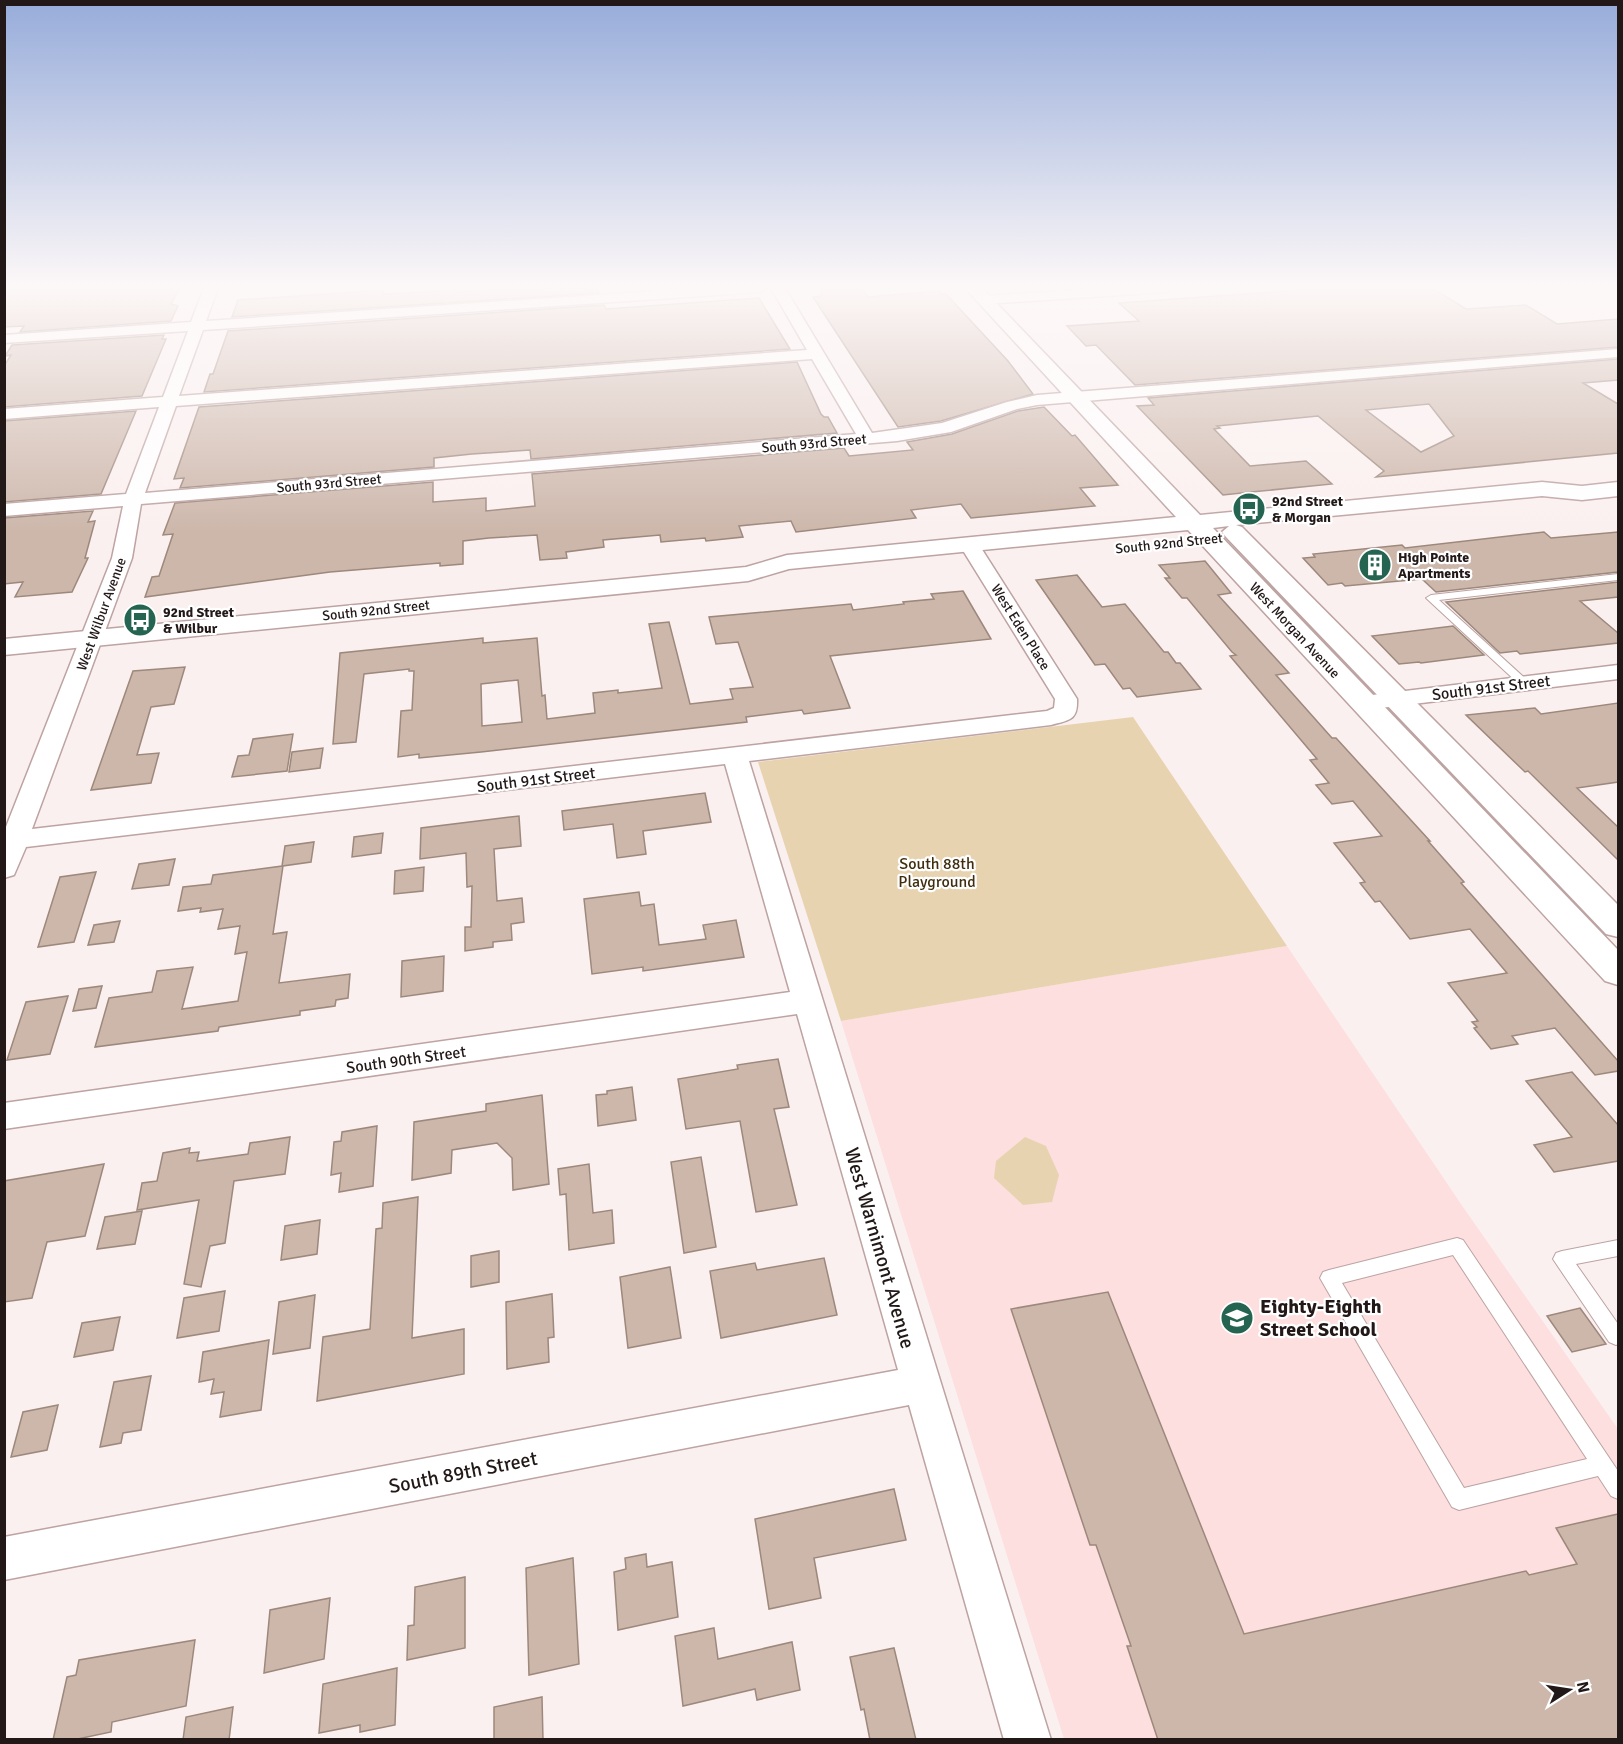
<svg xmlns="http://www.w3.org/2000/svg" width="1623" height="1744" font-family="Signika,sans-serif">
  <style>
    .built { fill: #fcdfde }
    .green { fill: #e8d3b1 }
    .building { fill: #cdb7ab; stroke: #9d887c; stroke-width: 1.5; fill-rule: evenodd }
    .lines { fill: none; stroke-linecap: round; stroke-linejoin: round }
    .lane-casing { stroke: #bda3a2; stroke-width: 2 }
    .street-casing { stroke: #bda3a2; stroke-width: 3 }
    .secondary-casing { stroke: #bda3a2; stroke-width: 3 }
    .lane { fill: #fff; fill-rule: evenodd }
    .street { fill: #fff; fill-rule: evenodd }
    .secondary { fill: #fff; fill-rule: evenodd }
    .labels { text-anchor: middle; stroke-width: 4.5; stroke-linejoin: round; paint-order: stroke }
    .far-street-label { font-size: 14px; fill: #221818; stroke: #fff }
    .far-poi-label { font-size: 14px; font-weight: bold; fill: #221818; stroke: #fff; text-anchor: start }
    .street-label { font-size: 16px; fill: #221818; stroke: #fff }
    .park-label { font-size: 16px; fill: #402e0e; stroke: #fff }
    .near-street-label { font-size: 20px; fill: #221818; stroke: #fff }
    .near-poi-label { font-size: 20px; font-weight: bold; fill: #221818; stroke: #fff; text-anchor: start }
  </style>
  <rect width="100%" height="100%" fill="#fbf0f0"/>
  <polygon class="built" points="1287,946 1463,1207 1618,1429 1618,1739 1064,1739 841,1021"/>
  <g class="green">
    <polygon points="1133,717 1287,946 841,1021 758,762"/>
    <polygon points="1025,1137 1046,1146 1059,1175 1052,1202 1023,1205 994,1178 996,1161"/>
  </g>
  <g class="building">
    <polygon points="4,288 180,288 171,304 178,306 171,321 20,332 24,326 4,327"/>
    <polygon points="538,288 597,288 599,293 232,317 238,300 384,290 383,294 386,294 456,290 455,292"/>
    <polygon points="822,288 861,288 868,297 939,291 942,294 946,294 1008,361 1033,394 941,421 898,427 813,297 821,296"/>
    <polygon points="1328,288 1435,290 1466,309 1526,305 1557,324 1618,319 1618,347 1135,385 1096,345 1086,346 1067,326 1139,321 1119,303"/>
    <polygon points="759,298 790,349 204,392 210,374 213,374 228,331 604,305 606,309"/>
    <polygon points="164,335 162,339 166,339 142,396 4,407 4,366 11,355 5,356 12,345"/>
    <path d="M1618,359V380L1583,383L1618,404V453L1376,477L1384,471L1318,416L1217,426L1220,428L1214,429L1250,466L1306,461L1332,484L1251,492L1223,495L1137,406L1154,405L1148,398ZM1429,404L1454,436L1421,452L1366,410Z"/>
    <polygon points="797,362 821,414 824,417 828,417 837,433 531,459 530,450 472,454 434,458 434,467 180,488 184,478 174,479 199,407"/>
    <polygon points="1044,407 1072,436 1075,435 1118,485 1080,488 1095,506 971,518 961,504 911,510 916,518 796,532 791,521 739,526 743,537 706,541 705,538 661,542 660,535 603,540 604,547 566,552 567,558 540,560 537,535 489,538 463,541 463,564 440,566 440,563 330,572 145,597 152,577 159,576 173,534 163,535 175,503 433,482 433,502 486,498 486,511 535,506 532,474 844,448 849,456 913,450 907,442 952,434 1018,411"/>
    <polygon points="136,411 101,494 4,502 4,421"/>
    <polygon points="93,511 88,522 95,521 85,558 88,558 72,592 15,597 23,582 4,584 4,518"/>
    <polygon points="1544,532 1551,538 1618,532 1618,572 1436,592 1422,579 1345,586 1342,583 1328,585 1303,558 1315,557 1313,554 1402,545 1405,548"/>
    <polygon points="1205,561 1231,593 1218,595 1289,673 1276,675 1332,738 1336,738 1430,841 1428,841 1464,882 1461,883 1618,1061 1618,1071 1595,1075 1555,1028 1512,1036 1518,1044 1491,1049 1474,1028 1477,1027 1472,1022 1478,1021 1448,983 1507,973 1470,929 1410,939 1380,901 1375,902 1360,883 1365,882 1334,843 1382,836 1353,801 1332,804 1316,785 1329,783 1310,760 1317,759 1230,656 1236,655 1232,652 1187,598 1182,598 1165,578 1170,578 1159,565"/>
    <polygon points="1077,575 1102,607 1125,604 1164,652 1168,652 1176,663 1180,663 1201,689 1137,697 1130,688 1123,689 1105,664 1095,665 1036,580"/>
    <polygon points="1618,582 1618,597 1580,601 1618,633 1618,643 1520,654 1517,651 1500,653 1446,602"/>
    <path d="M963,591L991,639L830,656L850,708L804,714L802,710L746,717L747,722L481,752L419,758V754L398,757L401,711L412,710L414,671H409V669L364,674L356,742L333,744L340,653L483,638V643L537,638L542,696L545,695L547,719L595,713L593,693L618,690V693L662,688L649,624L669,622L690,704L733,699L730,689L753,687L738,642L716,644L709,617L851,604L853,610L904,604L903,602L934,599L931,594ZM518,680L522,722L482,726L481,684Z"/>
    <polygon points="1453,626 1484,655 1421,663 1419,662 1399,664 1372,636"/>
    <polygon points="185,667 174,704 151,707 137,755 159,753 151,783 91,790 133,671"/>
    <polygon points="1618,703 1618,782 1577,788 1618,827 1618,860 1528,771 1525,772 1466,715 1535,708 1541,714"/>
    <polygon points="293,734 287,771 232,777 238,756 249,755 253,739"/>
    <polygon points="323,748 320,768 289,772 292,752"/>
    <polygon points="705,793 711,822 643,831 646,854 617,858 613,824 564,830 562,811"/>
    <polygon points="519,816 521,846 494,849 497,901 522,898 524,922 511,924 512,940 493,942 493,947 465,951 465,927 471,927 472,886 467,887 466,853 420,859 421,828"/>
    <polygon points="383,833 381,853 352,857 354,837"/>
    <polygon points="314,842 311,862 283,866 273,934 287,932 279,983 350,974 348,998 336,1000 335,1006 300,1011 300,1015 219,1027 218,1031 95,1047 109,998 152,992 157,971 193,967 182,1009 238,1001 247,952 235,954 240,926 218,929 223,909 200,912 201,908 178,911 183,887 211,884 213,875 282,866 285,846"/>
    <polygon points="175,859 169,885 132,889 139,864"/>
    <polygon points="424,867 423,891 394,894 395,871"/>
    <polygon points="96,872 74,942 38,947 60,877"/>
    <polygon points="639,892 641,906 654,904 659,945 706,939 703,925 736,920 744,957 643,971 643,967 592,974 584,899"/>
    <polygon points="120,921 114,942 88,945 94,925"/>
    <polygon points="444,956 443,991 401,997 402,961"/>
    <polygon points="102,986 96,1008 73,1011 79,989"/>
    <polygon points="68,996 50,1054 7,1060 26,1002"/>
    <polygon points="778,1059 789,1107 774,1109 797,1205 756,1212 740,1121 686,1129 678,1079 738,1069 737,1065"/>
    <polygon points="1572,1072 1618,1125 1618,1161 1554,1172 1534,1145 1572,1137 1526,1081"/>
    <polygon points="632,1087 636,1120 598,1126 596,1095 607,1094 607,1091"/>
    <polygon points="542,1095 549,1184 513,1190 512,1158 497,1143 452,1150 451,1173 412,1180 414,1122 486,1111 486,1104"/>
    <polygon points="377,1126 373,1186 339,1192 341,1173 331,1175 334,1142 341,1141 342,1132"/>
    <polygon points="290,1137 285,1174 234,1181 225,1243 210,1246 201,1287 184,1284 199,1200 137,1210 142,1183 157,1181 163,1153 190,1148 189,1153 199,1152 197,1161 248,1154 250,1143"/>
    <polygon points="701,1157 716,1247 684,1253 671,1162"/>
    <polygon points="104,1164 85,1236 47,1242 32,1298 4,1302 4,1181"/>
    <polygon points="589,1164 593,1213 612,1210 614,1243 569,1250 566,1194 560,1195 558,1169"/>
    <polygon points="418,1197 412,1338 464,1329 464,1374 317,1401 323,1337 370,1329 376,1229 382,1228 383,1203"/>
    <polygon points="142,1211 135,1244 97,1249 105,1217"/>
    <polygon points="320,1220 317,1254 281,1260 285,1226"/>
    <polygon points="499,1251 499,1282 471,1287 471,1256"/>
    <polygon points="824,1258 837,1315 721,1338 710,1271 755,1263 757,1270"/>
    <polygon points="670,1267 681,1338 628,1348 620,1277"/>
    <polygon points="225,1291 219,1331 177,1338 184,1298"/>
    <polygon points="1108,1292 1244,1634 1526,1571 1529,1575 1577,1564 1556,1528 1618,1514 1618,1740 1158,1740 1127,1646 1131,1646 1096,1545 1090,1545 1011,1309"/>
    <polygon points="552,1294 554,1337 548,1338 549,1362 507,1369 506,1302"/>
    <polygon points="315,1295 310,1348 273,1354 279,1302"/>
    <polygon points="1580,1308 1606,1344 1572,1352 1547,1316"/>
    <polygon points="120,1317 113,1350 74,1357 82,1323"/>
    <polygon points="269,1340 261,1410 220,1417 224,1392 211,1394 214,1379 199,1382 203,1352"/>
    <polygon points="151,1376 141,1430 123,1433 121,1443 100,1447 114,1382"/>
    <polygon points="58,1405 47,1450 11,1457 23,1412"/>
    <polygon points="894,1489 906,1540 814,1558 821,1598 769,1609 755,1519"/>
    <polygon points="646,1554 647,1567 672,1562 678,1617 618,1630 614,1572 626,1569 625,1558"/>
    <polygon points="573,1558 579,1664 529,1675 526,1568"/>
    <polygon points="465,1577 465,1648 407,1660 408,1626 414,1625 415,1587"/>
    <polygon points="330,1598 324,1659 264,1673 270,1610"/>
    <polygon points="714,1628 718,1659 792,1642 800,1690 757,1700 755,1689 683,1706 675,1636"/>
    <polygon points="195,1640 186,1706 112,1722 111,1732 73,1740 53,1740 67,1677 76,1675 79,1660"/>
    <polygon points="894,1648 916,1740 870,1740 864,1709 861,1710 850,1657"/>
    <polygon points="397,1668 395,1725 360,1732 360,1725 319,1733 323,1684"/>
    <polygon points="542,1697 543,1740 494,1740 494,1707"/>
    <polygon points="233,1707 229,1740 183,1740 186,1717"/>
  </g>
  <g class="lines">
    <g class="lane-casing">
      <g id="lane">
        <polygon points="1618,574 1618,580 1439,600 1528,681 1528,685 1520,685 1426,598 1431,595"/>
        <path d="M1457,1238L1463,1240L1618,1471V1499L1611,1496L1598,1476L1459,1510L1452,1507L1320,1278L1323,1272L1329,1270ZM1453,1255L1587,1459L1464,1488L1342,1283Z"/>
        <polygon points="1618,1240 1618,1256 1576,1264 1618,1324 1618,1344 1616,1345 1609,1342 1553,1259 1556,1253 1562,1251"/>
      </g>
    </g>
    <g class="street-casing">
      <g id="street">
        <path d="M204,288H218L206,321L703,288H767L760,292L203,330L179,396L807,350L771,288H785L872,433L942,423L1007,402L1037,395L1618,349V357L1037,405L1017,409L951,432L897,441L141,504L132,558L32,829L1047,711L1054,708L1055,699L959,544L962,540H976L1077,699C1078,720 1070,720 1051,725L749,761L1051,1740H1004L909,1405L4,1580V1537L898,1370L797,1014L4,1129V1103L790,992L725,764L26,847L14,875L4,878V832L112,558L123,506L4,516V504L126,494L159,407L4,419V409L163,397L188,331L4,343V335L191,322ZM812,359L856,434L145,493L176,406Z"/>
        <polygon points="1109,288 1174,288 1167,292 985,304 978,300 985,296"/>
        <polygon points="1618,665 1618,679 1364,710 1356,708 1352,703 1356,698 1364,696"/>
      </g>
    </g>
    <g class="secondary-casing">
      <polygon id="secondary" points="965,288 982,288 1200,515 1542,482 1582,486 1618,482 1618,496 1582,500 1542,496 1236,525 1242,527 1618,905 1618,937 1606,934 1226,537 1222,532 1229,526 1213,528 1618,950 1618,985 1605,981 1188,530 789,569 748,581 4,655 4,639 746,567 787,555 1176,517"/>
    </g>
    <use href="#lane" class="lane"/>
    <use href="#street" class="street"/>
    <use href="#secondary" class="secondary"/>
  </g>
  <linearGradient id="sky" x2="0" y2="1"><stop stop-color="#97acda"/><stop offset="0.54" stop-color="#fdf8f8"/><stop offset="1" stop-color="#fdf8f8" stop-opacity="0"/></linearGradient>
  <rect width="1623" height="532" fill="url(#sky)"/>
  <defs>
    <g id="bus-disc" transform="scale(1.725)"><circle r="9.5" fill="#256450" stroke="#fff"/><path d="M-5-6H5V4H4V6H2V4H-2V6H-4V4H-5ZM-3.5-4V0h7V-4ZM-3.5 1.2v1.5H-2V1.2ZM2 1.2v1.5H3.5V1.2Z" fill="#fff"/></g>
    <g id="building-disc" transform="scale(1.725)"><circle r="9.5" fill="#256450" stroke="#fff"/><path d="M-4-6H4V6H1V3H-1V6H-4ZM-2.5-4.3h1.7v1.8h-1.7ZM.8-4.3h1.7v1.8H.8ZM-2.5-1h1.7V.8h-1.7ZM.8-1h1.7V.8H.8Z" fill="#fff"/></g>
    <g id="school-disc" transform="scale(1.725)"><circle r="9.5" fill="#256450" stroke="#fff"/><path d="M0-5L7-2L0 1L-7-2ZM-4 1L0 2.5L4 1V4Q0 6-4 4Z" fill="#fff"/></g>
  </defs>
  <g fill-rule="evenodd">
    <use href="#bus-disc" x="1249" y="509"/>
    <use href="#building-disc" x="1375" y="565"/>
    <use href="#bus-disc" x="140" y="620"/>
    <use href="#school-disc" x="1237" y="1318"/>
  </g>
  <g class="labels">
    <g class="far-street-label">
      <text transform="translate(814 443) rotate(-5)" y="5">South 93rd Street</text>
      <text transform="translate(329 483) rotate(-5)" y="5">South 93rd Street</text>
      <text transform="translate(1169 543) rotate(-6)" y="5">South 92nd Street</text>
      <text transform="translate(376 610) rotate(-6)" y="5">South 92nd Street</text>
      <text transform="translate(101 614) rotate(-70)" y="5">West Wilbur Avenue</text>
      <text transform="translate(1021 627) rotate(58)" y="5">West Eden Place</text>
      <text transform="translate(1295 630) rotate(47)" y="5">West Morgan Avenue</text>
    </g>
    <g class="far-poi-label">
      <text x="1272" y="506">92nd Street<tspan x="1272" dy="16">&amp; Morgan</tspan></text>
      <text x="1398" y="562">High Pointe<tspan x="1398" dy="16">Apartments</tspan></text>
      <text x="163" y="617">92nd Street<tspan x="163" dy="16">&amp; Wilbur</tspan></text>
    </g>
    <g class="street-label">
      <text transform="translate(1491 687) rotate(-7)" y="6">South 91st Street</text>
      <text transform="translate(536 779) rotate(-7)" y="6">South 91st Street</text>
      <text transform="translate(406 1059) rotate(-8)" y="6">South 90th Street</text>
    </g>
    <g class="park-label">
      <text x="937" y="869">South 88th<tspan x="937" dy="18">Playground</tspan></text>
    </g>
    <g class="near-street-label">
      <text transform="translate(880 1248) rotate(74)" y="7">West Warnimont Avenue</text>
      <text transform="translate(463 1472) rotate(-11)" y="7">South 89th Street</text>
    </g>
    <g class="near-poi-label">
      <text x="1260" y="1313">Eighty-Eighth<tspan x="1260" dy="23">Street School</tspan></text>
    </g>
  </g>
  <rect width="1623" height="1744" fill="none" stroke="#221818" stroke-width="12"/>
  <g transform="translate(1569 1690) rotate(78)" stroke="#ffffff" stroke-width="4.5" paint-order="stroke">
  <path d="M0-4.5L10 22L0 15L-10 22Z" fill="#221818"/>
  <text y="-9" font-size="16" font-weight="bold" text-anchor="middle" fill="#221818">N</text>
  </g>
</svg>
